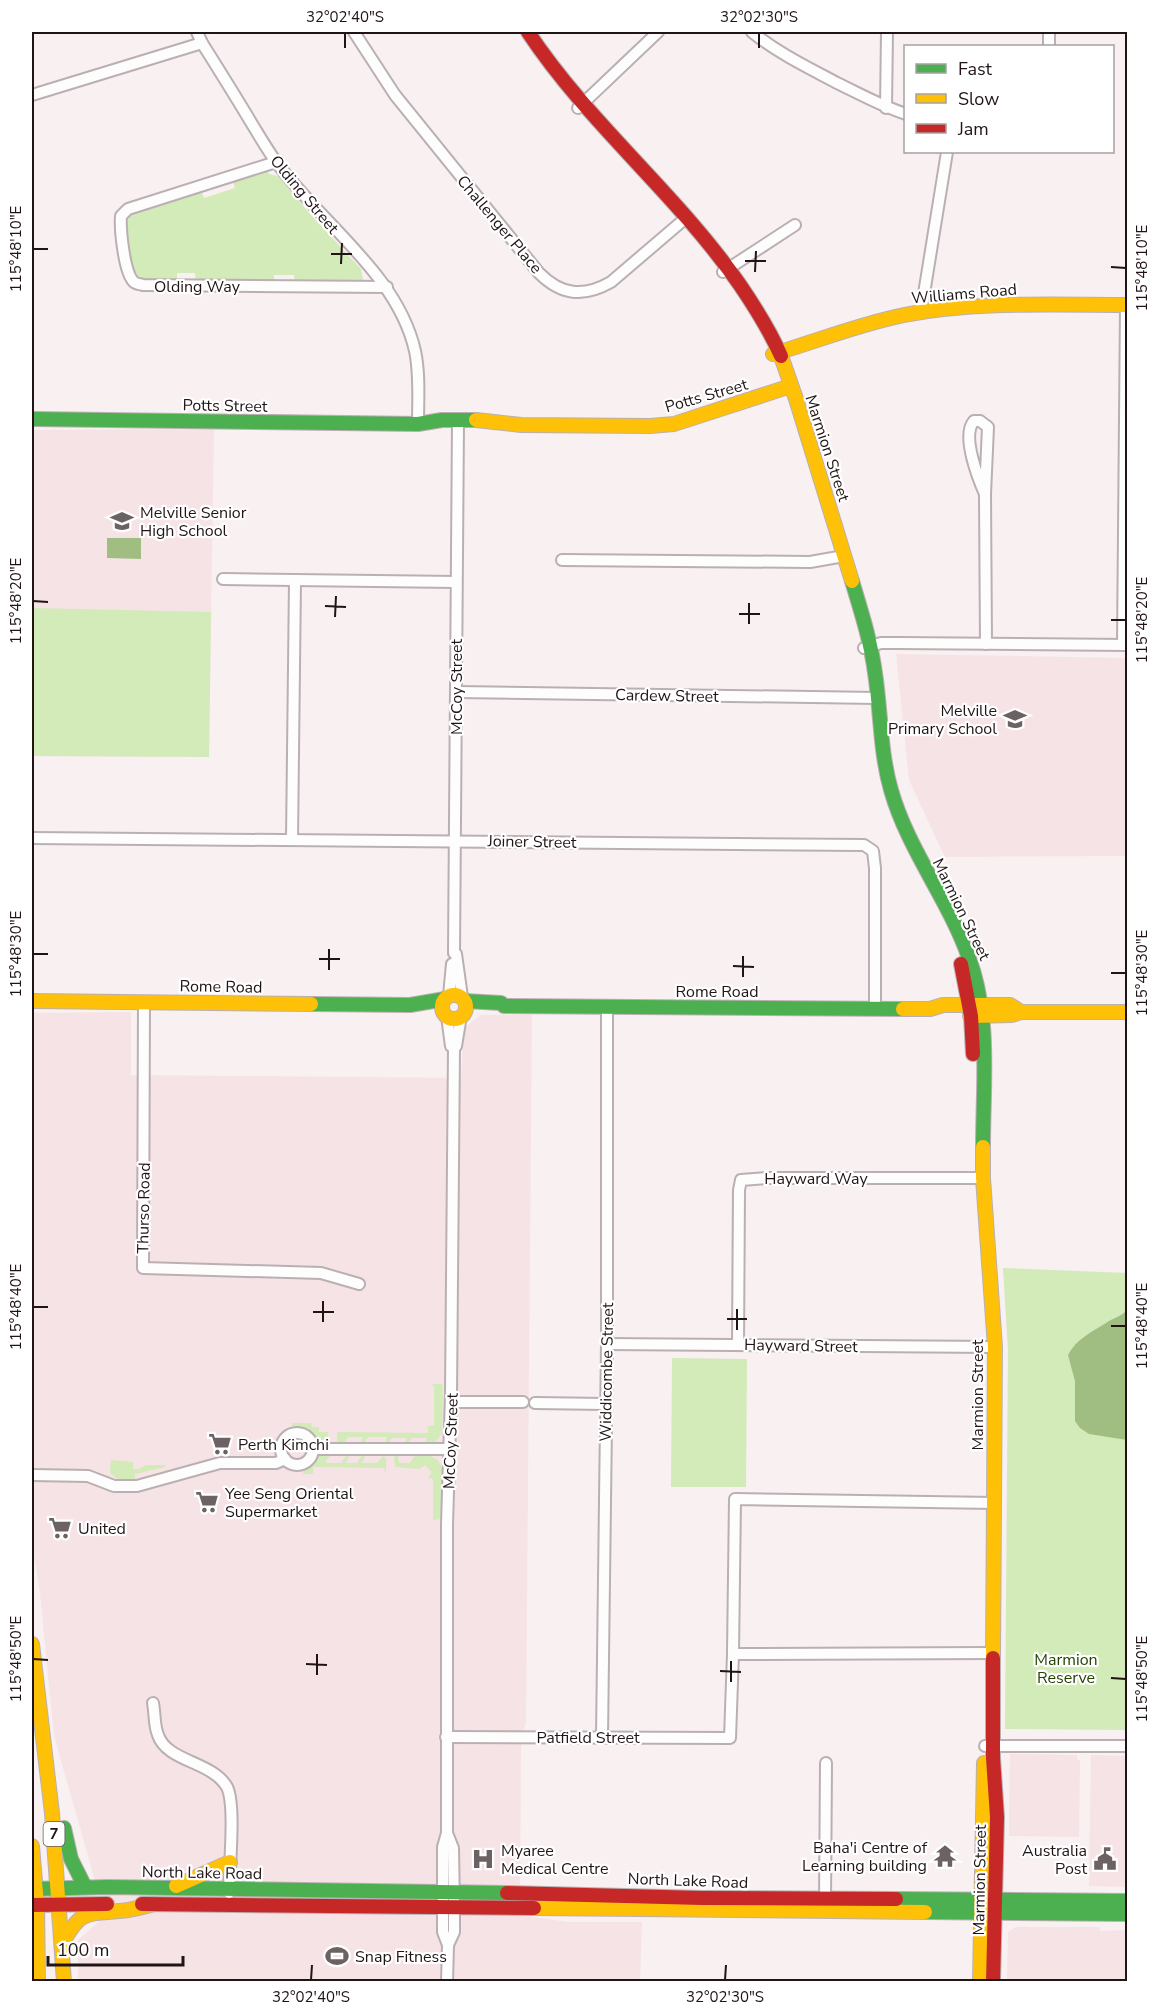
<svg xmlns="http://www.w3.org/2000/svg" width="1159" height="2013" font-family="'Nunito Sans',sans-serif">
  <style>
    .built { fill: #f6e3e6 }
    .green { fill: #d3eab9 }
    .water { fill: #a0be81 }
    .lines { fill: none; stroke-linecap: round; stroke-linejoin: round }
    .street-casing { stroke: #bab0b2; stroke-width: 14 }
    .fast-casing { stroke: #bab0b2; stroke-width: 16 }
    .slow-casing { stroke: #bab0b2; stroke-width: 16 }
    .jam-casing { stroke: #bab0b2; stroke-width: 16 }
    .street { stroke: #fefdfd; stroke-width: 10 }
    .fast { stroke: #4caf50; stroke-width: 14 }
    .slow { stroke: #ffc107; stroke-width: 14 }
    .jam { stroke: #c62828; stroke-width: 14 }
    .ticks { fill: none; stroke: #211417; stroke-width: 2 }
    .labels { text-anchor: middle; stroke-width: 4.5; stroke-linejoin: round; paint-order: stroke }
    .shield { fill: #fff; stroke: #645a5d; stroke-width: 1.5 }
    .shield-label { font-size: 15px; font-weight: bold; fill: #211417 }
    .street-label { font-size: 16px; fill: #211417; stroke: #fff }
    .poi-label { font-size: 16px; fill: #211417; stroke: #fff; text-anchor: start }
    .park-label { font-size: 16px; fill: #244200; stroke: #fff }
    .neatline { fill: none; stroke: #211417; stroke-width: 2 }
    .ticks-label { font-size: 15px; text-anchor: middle; fill: #211417 }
  </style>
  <rect width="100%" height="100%" fill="#f8f0f1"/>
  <g class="built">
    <polygon points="214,429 209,757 32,756 32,430"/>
    <polygon points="896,654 1127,658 1127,856 945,857 909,780"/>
    <polygon points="131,1012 131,1075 461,1078 464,1028 481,1015 532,1014 526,1721 521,1746 520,1915 567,1922 642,1922 640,1981 78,1981 78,1940 105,1916 54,1736 40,1593 32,1542 32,1013"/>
    <polygon points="1010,1754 1077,1755 1077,1760 1080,1760 1079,1837 1009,1836"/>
    <polygon points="1091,1755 1127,1756 1127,1887 1089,1886"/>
    <polygon points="1016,1927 1099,1927 1100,1931 1127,1930 1127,1981 1007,1981 1008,1932"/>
  </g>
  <g class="green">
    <path d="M267,171L269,174L278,176L310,214L361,269L363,280L360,282H295L294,275H274V282H196L195,273H177V281C167,281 153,283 143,279C127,272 121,227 131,214L201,191L204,198L235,188L233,181Z"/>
    <polygon points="32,608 211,612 209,757 32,756"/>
    <polygon points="1003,1268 1127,1273 1127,1730 1005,1729 1008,1351"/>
    <polygon points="672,1358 747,1359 746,1487 671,1487"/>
    <polygon points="432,1384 442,1384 443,1387 442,1433 435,1443 424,1446 427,1438 412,1438 407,1445 404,1445 407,1438 392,1438 387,1445 384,1445 387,1437 368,1437 363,1445 360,1445 363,1437 348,1437 343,1445 337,1443 337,1432 428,1433 428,1426 434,1425 434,1387"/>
    <polygon points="291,1423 311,1423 312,1427 319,1427 319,1432 328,1432 328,1444 317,1444 307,1433 295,1430"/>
    <polygon points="398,1454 399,1463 410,1463 415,1456 430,1456 438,1460 443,1471 441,1519 433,1520 433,1479 428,1478 432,1472 425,1465 419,1469 396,1467 394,1461 394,1457"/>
    <path d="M323,1455H330L326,1461L327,1463H341L347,1455H349L346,1463H357L362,1455L365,1456L362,1463H377L383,1456L386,1458V1475L384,1468L321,1467H313V1474H303C304,1465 314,1457 323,1455Z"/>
    <polygon points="111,1460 133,1462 133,1469 139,1469 146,1465 165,1465 165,1467 135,1474 135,1480 118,1479 110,1473"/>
  </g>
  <g class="water">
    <polygon points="107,538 141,538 141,559 107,558"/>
    <path d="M1127,1310V1440L1089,1434L1080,1428L1075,1421V1381L1068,1355C1076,1339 1092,1332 1106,1323C1113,1318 1121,1317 1127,1310Z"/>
  </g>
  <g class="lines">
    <g class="street-casing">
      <g id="street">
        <path d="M197,32L202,43C219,70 236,97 252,124C260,137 268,151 277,163C322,224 398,275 415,351C420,374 418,400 418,424"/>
        <path d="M354,32L395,95L539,273C561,295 583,298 611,282L687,217"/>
        <path d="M752,32C778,53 807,67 837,83C860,94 881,106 906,114"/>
        <polyline points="1049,46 1049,32"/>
        <polyline points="32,95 202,43"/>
        <polyline points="578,108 658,32"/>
        <polyline points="886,108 887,32"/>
        <path d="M276,162L128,209L121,216C120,229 124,273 134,282C136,284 140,284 143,285L387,287"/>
        <polyline points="723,272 795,225"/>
        <polyline points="921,312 947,152"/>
        <polyline points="458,421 454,953 456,954 462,997"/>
        <path d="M985,494C978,478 961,435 974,421H980L988,427L985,494L986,644"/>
        <polyline points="562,560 810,562 844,556"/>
        <polyline points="223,579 456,582"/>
        <polyline points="1123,645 1126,305"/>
        <polyline points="864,648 881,643 898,643 1128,645"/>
        <polyline points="457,692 877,698"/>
        <polyline points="32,838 864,845 873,851 875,868 875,1008"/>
        <polyline points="292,840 295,581"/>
        <polyline points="449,996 452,964"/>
        <polyline points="144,1002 143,1268 321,1273 359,1284"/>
        <polyline points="447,1016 451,1046"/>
        <polyline points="607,1344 995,1347"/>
        <polyline points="738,1344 739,1190 741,1180 766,1178 983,1178"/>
        <polyline points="451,1402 523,1402"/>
        <polyline points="535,1403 605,1404"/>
        <circle cx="297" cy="1449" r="16"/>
        <polyline points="313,1449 450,1449"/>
        <polyline points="32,1475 88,1476 114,1486 137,1486 220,1463 276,1463 285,1459"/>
        <polyline points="733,1654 993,1653"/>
        <path d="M153,1703C155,1713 154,1726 158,1735C167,1762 212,1761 227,1787C236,1805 229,1870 229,1893"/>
        <polyline points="446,1737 730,1738 733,1654 735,1499 994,1503"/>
        <polyline points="602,1737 607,1344 607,1007"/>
        <polyline points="985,1746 1128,1746"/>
        <polyline points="447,1833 453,1848 454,1906 454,1932 448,1945 447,1982"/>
        <polyline points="825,1904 826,1763"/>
        <polyline points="448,1945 443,1932 443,1847 447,1833 447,1524 451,1394 454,1049 456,1046 461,1016"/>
      </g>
    </g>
    <g class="fast-casing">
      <g id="fast">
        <polyline points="32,419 418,424 442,420 476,420"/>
        <path d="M852,581C861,611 871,642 875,673C881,712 880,752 891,790C908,850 949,900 969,958C991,1018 983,1084 983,1147"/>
        <polyline points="465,1001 501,1003 504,1006 903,1009"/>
        <polyline points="311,1004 410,1005 445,999"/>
        <polyline points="64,1828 71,1859 85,1887"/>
        <polyline points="32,1889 109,1887 507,1893"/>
        <polyline points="896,1899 1128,1901"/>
        <polyline points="925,1912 1128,1914"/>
      </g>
    </g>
    <g class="slow-casing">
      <g id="slow">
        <path d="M773,354C817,341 860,324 904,315C978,301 1054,305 1128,305"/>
        <polyline points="781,356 796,399 852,581"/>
        <polyline points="476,420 521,425 650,426 674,424 791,386"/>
        <circle cx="454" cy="1007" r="12"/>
        <polyline points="32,1001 311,1004"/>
        <polyline points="903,1009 930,1009 943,1005 1010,1005 1021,1012"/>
        <polyline points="970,1016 1012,1015 1021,1012 1128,1012"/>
        <polyline points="983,1147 983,1178 995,1347 993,1658"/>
        <polyline points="32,1644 52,1813 64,1982"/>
        <polyline points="32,1846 37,1905 38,1982"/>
        <polyline points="176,1886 230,1862"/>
        <polyline points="534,1908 925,1912"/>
        <path d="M62,1944C80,1911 85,1914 120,1911C132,1910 143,1907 154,1904"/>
        <polyline points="980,1982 984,1763"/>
      </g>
    </g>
    <g class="jam-casing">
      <g id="jam">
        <path d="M528,32C589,124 677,194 740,285C755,307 770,331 781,356"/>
        <polyline points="961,964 971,1016 973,1054"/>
        <polyline points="507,1893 702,1898 896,1899"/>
        <polyline points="142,1904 534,1908"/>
        <polyline points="32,1905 107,1904"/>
        <polyline points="993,1982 997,1817 993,1758 993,1658"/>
      </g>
    </g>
    <use href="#street" class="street"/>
    <use href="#fast" class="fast"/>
    <use href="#slow" class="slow"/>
    <use href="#jam" class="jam"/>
  </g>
  <path class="ticks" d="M345,48V33M759,48V33M33,249H48M331,254H352M745,261H766M341,264L342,243M1111,267L1126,268M755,272L756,251M33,601L48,602M325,606L346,607M739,614H760M335,617L336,596M1111,620H1126M749,624V603M33,954H48M319,959H340M733,966L754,967M329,970V949M1111,973H1126M743,977V956M33,1307H48M313,1312H334M727,1319H747M323,1322V1301M1111,1326H1126M737,1330V1309M33,1659L48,1660M306,1664L327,1665M720,1671L741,1672M317,1675V1654M1111,1678L1126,1679M731,1682V1661M311,1980L312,1965M725,1980L726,1965"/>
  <defs>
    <g id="school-bare" transform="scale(1.8)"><path d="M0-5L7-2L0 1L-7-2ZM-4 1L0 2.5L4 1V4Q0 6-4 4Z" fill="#6c6163" stroke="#fff" stroke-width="2.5" paint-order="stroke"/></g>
    <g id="supermarket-bare" transform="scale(1.8)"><path d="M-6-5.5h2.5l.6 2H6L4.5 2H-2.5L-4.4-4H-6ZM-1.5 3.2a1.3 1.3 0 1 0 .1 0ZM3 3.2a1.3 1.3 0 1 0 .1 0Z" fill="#6c6163" stroke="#fff" stroke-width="2.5" paint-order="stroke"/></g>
    <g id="temple-bare" transform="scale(1.8)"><path d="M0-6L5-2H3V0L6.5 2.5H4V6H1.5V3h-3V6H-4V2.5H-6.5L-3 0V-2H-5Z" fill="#6c6163" stroke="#fff" stroke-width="2.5" paint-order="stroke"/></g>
    <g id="hospital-bare" transform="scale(1.8)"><path d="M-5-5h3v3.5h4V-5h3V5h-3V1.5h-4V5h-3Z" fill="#6c6163" stroke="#fff" stroke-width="2.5" paint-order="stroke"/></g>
    <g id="civic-bare" transform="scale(1.8)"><path d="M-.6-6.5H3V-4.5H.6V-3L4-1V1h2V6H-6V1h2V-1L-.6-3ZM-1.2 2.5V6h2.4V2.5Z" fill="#6c6163" stroke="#fff" stroke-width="2.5" paint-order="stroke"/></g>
    <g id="stadium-bare" transform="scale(1.8)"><path d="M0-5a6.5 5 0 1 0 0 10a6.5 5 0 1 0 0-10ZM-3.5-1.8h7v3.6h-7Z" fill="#6c6163" stroke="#fff" stroke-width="2.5" paint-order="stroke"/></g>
  </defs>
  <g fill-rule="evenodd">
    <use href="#school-bare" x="122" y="521"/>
    <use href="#school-bare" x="1015" y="719"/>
    <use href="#supermarket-bare" x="220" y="1444"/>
    <use href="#supermarket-bare" x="207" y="1502"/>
    <use href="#supermarket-bare" x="60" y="1528"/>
    <use href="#temple-bare" x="945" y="1856"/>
    <use href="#hospital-bare" x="483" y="1859"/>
    <use href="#civic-bare" x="1105" y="1859"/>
    <use href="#stadium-bare" x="337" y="1956"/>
  </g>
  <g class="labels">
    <rect class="shield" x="43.5" y="1822" width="21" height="24" rx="4.5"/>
    <g class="shield-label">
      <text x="54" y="1839">7</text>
    </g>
    <g class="street-label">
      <text transform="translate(305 194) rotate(50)" y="6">Olding Street</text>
      <text transform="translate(500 224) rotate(50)" y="6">Challenger Place</text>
      <text x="197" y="292">Olding Way</text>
      <text transform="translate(964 293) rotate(-5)" y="6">Williams Road</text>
      <text transform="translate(706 395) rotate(-16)" y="6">Potts Street</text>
      <text transform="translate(225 405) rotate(1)" y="6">Potts Street</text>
      <text transform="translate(828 448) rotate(72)" y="6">Marmion Street</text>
      <text transform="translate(456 687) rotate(-90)" y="6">McCoy Street</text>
      <text transform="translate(667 695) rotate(1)" y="6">Cardew Street</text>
      <text transform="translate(532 841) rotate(1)" y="6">Joiner Street</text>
      <text transform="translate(962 909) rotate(64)" y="6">Marmion Street</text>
      <text transform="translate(221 986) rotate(1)" y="6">Rome Road</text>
      <text x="717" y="997">Rome Road</text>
      <text x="816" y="1184">Hayward Way</text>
      <text transform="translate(143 1208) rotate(-89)" y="6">Thurso Road</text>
      <text transform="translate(801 1345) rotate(1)" y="6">Hayward Street</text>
      <text transform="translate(606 1372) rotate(-89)" y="6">Widdicombe Street</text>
      <text transform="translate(977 1395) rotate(-90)" y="6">Marmion Street</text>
      <text transform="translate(450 1441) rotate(-88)" y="6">McCoy Street</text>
      <text x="588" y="1743">Patfield Street</text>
      <text transform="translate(202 1872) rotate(1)" y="6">North Lake Road</text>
      <text transform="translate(688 1880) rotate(2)" y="6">North Lake Road</text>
      <text transform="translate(979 1880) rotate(-89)" y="6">Marmion Street</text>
    </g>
    <g class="poi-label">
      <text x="140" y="518">Melville Senior<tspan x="140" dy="18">High School</tspan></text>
      <text x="997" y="716" text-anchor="end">Melville<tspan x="997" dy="18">Primary School</tspan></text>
      <text x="238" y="1450">Perth Kimchi</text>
      <text x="225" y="1499">Yee Seng Oriental<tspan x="225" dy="18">Supermarket</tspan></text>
      <text x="78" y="1534">United</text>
      <text x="927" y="1853" text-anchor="end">Baha'i Centre of<tspan x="927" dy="18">Learning building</tspan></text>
      <text x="501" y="1856">Myaree<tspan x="501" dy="18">Medical Centre</tspan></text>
      <text x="1087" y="1856" text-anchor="end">Australia<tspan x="1087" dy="18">Post</tspan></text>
      <text x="355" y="1962">Snap Fitness</text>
    </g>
    <g class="park-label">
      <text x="1066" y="1665">Marmion<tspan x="1066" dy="18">Reserve</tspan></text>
    </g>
  </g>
  <rect width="1159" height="2013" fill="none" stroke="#ffffff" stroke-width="66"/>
  <rect x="904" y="45" width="210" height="108" fill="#ffffff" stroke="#a6a1a2" stroke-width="1.5"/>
  <rect x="916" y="64" width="30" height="9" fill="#4caf50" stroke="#a6a1a2" stroke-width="1.5"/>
  <text x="958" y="75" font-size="18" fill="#211417">Fast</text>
  <rect x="916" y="94" width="30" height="9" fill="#ffc107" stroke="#a6a1a2" stroke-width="1.5"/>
  <text x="958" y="105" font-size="18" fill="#211417">Slow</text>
  <rect x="916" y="124" width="30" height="9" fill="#c62828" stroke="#a6a1a2" stroke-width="1.5"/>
  <text x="958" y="135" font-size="18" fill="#211417">Jam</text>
  <path d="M48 1956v9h135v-9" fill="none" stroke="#211417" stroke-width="3"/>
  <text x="57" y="1956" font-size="18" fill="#211417" stroke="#ffffff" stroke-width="4.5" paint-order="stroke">100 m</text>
  <rect x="33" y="33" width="1093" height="1947" class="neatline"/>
  <g class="ticks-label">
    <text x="345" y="22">32°02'40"S</text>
    <text x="759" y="22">32°02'30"S</text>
    <text transform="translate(16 249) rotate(-90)" y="5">115°48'10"E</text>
    <text transform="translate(1142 268) rotate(-90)" y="5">115°48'10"E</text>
    <text transform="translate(16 601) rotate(-90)" y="5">115°48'20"E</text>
    <text transform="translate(1142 620) rotate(-90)" y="5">115°48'20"E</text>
    <text transform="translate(16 954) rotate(-90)" y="5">115°48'30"E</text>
    <text transform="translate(1142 973) rotate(-90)" y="5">115°48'30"E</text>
    <text transform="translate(16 1307) rotate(-90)" y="5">115°48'40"E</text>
    <text transform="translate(1142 1326) rotate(-90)" y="5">115°48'40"E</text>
    <text transform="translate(16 1659) rotate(-90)" y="5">115°48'50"E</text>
    <text transform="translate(1142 1679) rotate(-90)" y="5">115°48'50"E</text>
    <text x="311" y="2002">32°02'40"S</text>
    <text x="725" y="2002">32°02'30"S</text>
  </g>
</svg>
